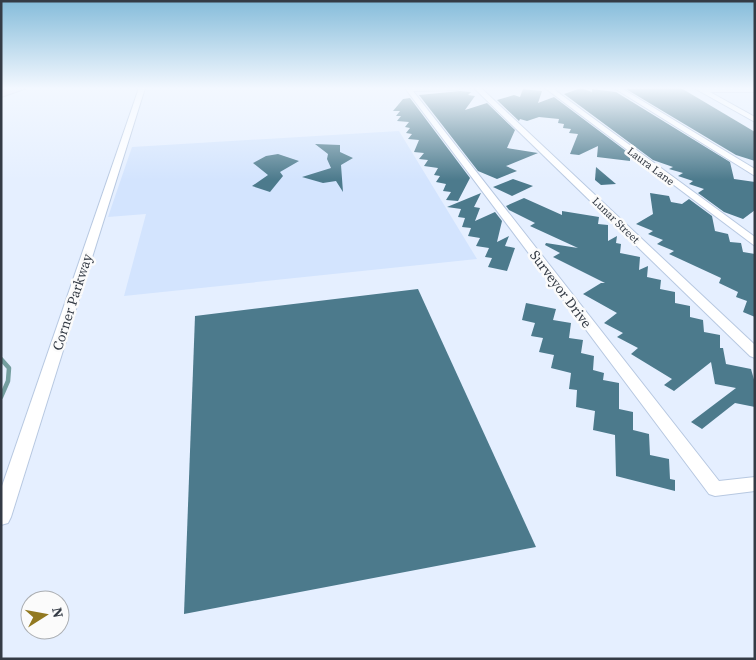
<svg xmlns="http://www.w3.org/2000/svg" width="756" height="660" font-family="'Source Serif 4',serif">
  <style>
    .built { fill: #d3e4fe }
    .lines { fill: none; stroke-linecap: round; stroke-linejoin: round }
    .stream { stroke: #749e9f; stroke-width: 4.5 }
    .building { fill: #4c7a8c }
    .minor-casing { stroke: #b7c8e1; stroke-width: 2 }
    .secondary-casing { stroke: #b7c8e1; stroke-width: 2 }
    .minor { fill: #fff; fill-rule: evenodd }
    .secondary { fill: #e2def6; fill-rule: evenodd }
    .labels { text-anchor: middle; stroke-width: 5; stroke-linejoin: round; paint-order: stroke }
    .far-street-label { font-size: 11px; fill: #343b45; stroke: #fbfbfb }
    .street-label { font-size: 14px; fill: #343b45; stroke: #fbfbfb }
  </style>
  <rect width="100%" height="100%" fill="#e5efff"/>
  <polygon class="built" points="399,131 477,259 124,296 146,214 108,217 132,147"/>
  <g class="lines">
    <polyline class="stream" points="1,359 9,368 8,381 1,397"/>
  </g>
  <g class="building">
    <polygon points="581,88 592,92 592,89 616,92 730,162 734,179 755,182 755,210 743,219 724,212 698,193 704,189 689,184 693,181 678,176 683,173 669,169 673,167 653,160 564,94"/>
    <polygon points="681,88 755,132 755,161 736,155 626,89"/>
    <polygon points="523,89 542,91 538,103 554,97 630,154 630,161 597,157 598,146 579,155 570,154 578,134 569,133 571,129 563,128 564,124 558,123 559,119 539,117 527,121 520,119 519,121 497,100 514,95 520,97"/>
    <polygon points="460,91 471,92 468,95 475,96 465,110 487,103 515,130 507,148 538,153 506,166 517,171 497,179 478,171 419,95"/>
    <polygon points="410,98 470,178 458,201 446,200 451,192 443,191 446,184 436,182 440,176 434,175 438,168 424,166 428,160 419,159 424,153 414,152 419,140 408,139 412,134 406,133 410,128 405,127 409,122 397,121 401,116 396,116 400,111 393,111 403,99"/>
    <polygon points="315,144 340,145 340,152 353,158 341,165 343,192 336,181 323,183 302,177 331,168 327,159 328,154"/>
    <polygon points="278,154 299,161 280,172 283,176 270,192 252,186 268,175 253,163 266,156"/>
    <polygon points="596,167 616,184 601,185 595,180"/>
    <polygon points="513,179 533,186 512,196 493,187"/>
    <polygon points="481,193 474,207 480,208 475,221 495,212 502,221 497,242 509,236 505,246 515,248 507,271 488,267 492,258 485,257 489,248 476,246 480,238 468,236 471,228 462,227 465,218 458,217 461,209 447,207"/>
    <polygon points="650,193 669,196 671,202 682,204 689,199 712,216 715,231 728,234 730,242 741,243 743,252 755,254 755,317 743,312 747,301 736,297 738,292 719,283 721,278 669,254 674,251 657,244 663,240 648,234 653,231 636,224 653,214"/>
    <polygon points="524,198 562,215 562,211 599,217 598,224 608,225 608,241 617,236 616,243 621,244 620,253 640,257 639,270 648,266 647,277 661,280 660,289 675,292 675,303 690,306 690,317 703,320 704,332 720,335 720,348 723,348 726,364 751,369 755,383 755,407 735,403 702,429 691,422 736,388 715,384 711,362 674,391 664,385 672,379 631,354 638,348 617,337 623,333 604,323 617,313 583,294 601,283 605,283 553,257 560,253 545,245 546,243 578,248 530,226 535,223 509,210 506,206"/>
    <polygon points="418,289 536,547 184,614 195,316"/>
    <polygon points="526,303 556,309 553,320 571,323 569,338 583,340 581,353 594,356 593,370 604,373 603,380 619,383 619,409 633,412 633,430 649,434 650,455 669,459 670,479 675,480 675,491 616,476 615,435 593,430 595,411 576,407 577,390 569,389 571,373 551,368 554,355 539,352 543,338 531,336 535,323 522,320"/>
  </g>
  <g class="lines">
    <g class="minor-casing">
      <g id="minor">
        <polygon points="139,88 145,88 11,517 8,523 1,525 1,489"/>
        <polygon points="405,88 461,88 458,90 413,91 719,481 755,477 755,491 715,496 709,494"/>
        <polygon points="474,88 481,88 755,345 755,358 750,356"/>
        <polygon points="545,88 552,88 755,237 755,246"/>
        <polygon points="614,88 621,88 755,169 755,176"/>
        <polygon points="694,88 755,88 755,92 710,92 755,117 755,122"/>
      </g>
    </g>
    <g class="secondary-casing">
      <polygon id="secondary" points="12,88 27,88 1,97 1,91"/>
    </g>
    <use href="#minor" class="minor"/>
    <use href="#secondary" class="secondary"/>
  </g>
  <linearGradient id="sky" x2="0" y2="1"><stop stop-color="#85bcda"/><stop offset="0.49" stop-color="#f3f8ff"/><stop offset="1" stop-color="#f3f8ff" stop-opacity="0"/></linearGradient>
  <rect width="756" height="180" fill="url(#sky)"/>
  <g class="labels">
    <g class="far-street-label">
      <text transform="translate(651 166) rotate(37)" y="4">Laura Lane</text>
      <text transform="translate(616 220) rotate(44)" y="4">Lunar Street</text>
    </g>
    <g class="street-label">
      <text transform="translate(561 289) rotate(53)" y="5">Surveyor Drive</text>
      <text transform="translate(72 302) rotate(-72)" y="5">Corner Parkway</text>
    </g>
  </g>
  <rect width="756" height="660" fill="none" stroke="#343b45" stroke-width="5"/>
  <g transform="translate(45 615) rotate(79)"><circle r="24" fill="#fbfbfb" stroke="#abaeb2"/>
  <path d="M0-4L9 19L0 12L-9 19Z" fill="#927920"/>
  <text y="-8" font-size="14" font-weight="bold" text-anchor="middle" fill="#343b45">N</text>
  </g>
</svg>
